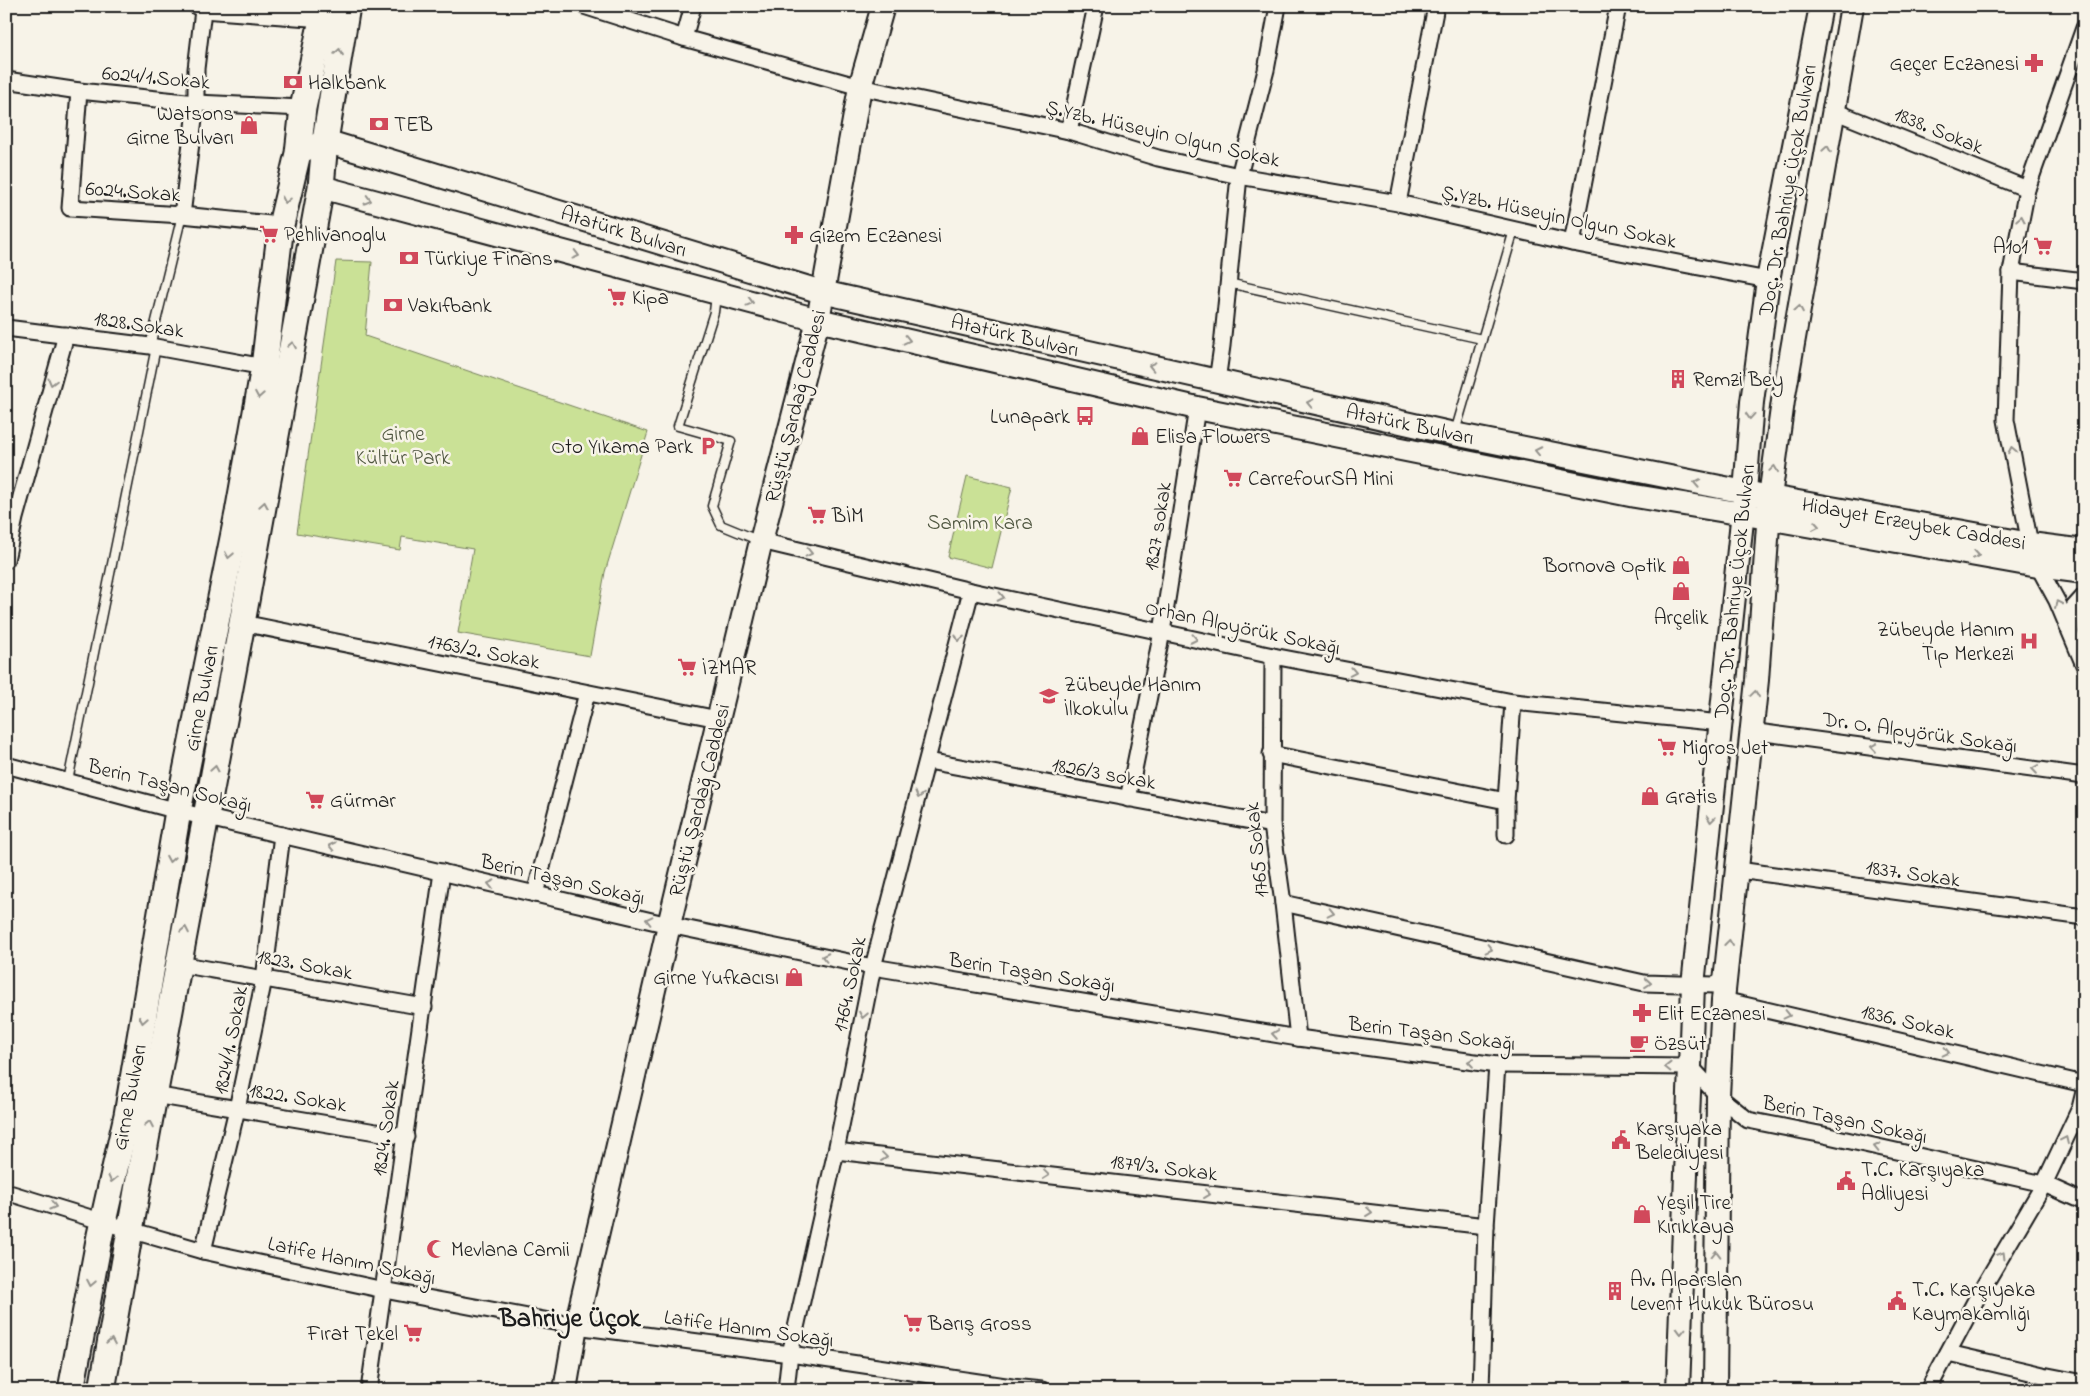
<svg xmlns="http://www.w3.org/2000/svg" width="2090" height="1396" font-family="'Indie Flower',sans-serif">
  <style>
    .green { fill: #cae196; stroke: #737e59 }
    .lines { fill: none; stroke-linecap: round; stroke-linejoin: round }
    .lane-casing { stroke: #1c1c1c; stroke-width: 11 }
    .street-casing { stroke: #1c1c1c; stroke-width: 19 }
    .secondary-casing { stroke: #1c1c1c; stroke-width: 26 }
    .primary-casing { stroke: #1c1c1c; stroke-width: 29 }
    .lane { stroke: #f7f3e8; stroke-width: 8 }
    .street { stroke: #f7f3e8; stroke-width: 15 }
    .secondary { stroke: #f7f3e8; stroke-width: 22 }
    .primary { stroke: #f7f3e8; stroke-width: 25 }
    .oneway { stroke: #94928c }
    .labels { text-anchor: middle; stroke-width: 5; stroke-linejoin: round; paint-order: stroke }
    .poi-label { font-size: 21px; fill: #1c1c1c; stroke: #f7f3e8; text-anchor: start }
    .street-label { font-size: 21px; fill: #1c1c1c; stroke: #f7f3e8 }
    .park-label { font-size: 21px; fill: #505741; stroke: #f7f3e8 }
    .district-label { font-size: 26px; font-weight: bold; fill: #1c1c1c; stroke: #f7f3e8 }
  </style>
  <rect width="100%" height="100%" fill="#f7f3e8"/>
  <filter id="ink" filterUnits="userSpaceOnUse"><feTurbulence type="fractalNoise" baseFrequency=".02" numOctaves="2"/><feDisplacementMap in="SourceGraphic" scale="10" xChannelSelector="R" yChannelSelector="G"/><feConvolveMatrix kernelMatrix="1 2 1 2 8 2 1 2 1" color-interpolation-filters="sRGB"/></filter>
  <g filter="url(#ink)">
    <g class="green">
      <polygon points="336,261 372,262 365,336 648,432 605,572 590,656 458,633 473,549 402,537 400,550 297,533"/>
      <polygon points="967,476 1012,487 992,568 948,557"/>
    </g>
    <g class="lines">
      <g class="lane-casing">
        <g id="lane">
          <polyline points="1228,283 1482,339"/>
          <polyline points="716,295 714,312 678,426 731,441 712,506 721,525 760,541"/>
          <polyline points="150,346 182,215"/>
          <polyline points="1455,432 1514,230"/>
          <polyline points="68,781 156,347"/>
        </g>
      </g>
      <g class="street-casing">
        <g id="street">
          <polyline points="584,6 684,38 860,87 1069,131 1158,158 1239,176 1398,203 1572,243 1768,280"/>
          <polyline points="203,10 323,19"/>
          <polyline points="2084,28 2027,189 2011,272 2006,420 2030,544 2038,566 2057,601 2084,665"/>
          <polyline points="684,38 693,6"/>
          <polyline points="6,80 79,91 196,103 303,108"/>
          <polyline points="79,91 70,208 182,215 281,225"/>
          <polyline points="1834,111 2027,189"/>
          <polyline points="1069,131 1096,6"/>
          <polyline points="1398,203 1436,6"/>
          <polyline points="182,215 196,103 196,69 203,10 196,6"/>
          <polyline points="1572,243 1618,6"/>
          <polyline points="2011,272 2084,281"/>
          <polyline points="6,328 150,346 264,367"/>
          <polyline points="1217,381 1222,346 1239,176 1266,70 1278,6"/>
          <polyline points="761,541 971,591 1273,656 1513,702 1721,723"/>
          <polyline points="6,560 15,518 66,335"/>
          <polyline points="242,623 718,719"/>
          <polyline points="2071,633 2074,607 2084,596"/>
          <polyline points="1273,656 1272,825 1283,903 1298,1038"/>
          <polyline points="1750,731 2084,776"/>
          <polyline points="1271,754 1506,801"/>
          <polyline points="928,761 1272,825"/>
          <polyline points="6,765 178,811 669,925 873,967 1298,1038 1497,1065 1691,1067 1718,1096 1748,1120 1824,1135 2044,1184 2084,1202"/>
          <polyline points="1128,799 1162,632 1197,408"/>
          <polyline points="1506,835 1506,801 1513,702"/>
          <polyline points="1738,870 2084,917"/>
          <polyline points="535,894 587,693"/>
          <polyline points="1283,903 1644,983 1715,985 1725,979"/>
          <polyline points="179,964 424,1007"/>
          <polyline points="1723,1000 2084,1084"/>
          <polyline points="154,1095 406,1137"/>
          <polyline points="836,1151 1486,1226"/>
          <polyline points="6,1192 130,1230 203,1251 384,1290 576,1326 790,1354 1012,1387 1042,1390"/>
          <polyline points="203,1251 237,1109 264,979 282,835"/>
          <polyline points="1948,1353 2043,1375 2084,1383"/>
          <polyline points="369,1390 442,872"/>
          <polyline points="786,1390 790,1354 836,1151 873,967 971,591"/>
          <polyline points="1481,1390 1486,1226 1497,1065"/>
          <polyline points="1928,1390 1978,1296 2044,1184 2080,1108 2084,1092"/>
        </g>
      </g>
      <g class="secondary-casing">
        <g id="secondary">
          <polyline points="298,153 325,141 822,292 1454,434 1770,497 2030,544 2084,551"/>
          <polyline points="321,187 818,320 1197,408 1635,496 1768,518 2038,566 2084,572"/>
          <polyline points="565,1390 576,1326 669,925 761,541 818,320 860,87 883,6"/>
          <polyline points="1678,1390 1693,985 1745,492 1752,402 1768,280 1821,6"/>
          <polyline points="1715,1390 1718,1096 1723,1000 1757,680 1770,497 1783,401 1852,6"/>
        </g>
      </g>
      <g class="primary-casing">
        <g id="primary">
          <polyline points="71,1390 100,1235 127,1115 178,811 238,513 264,367 281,225 298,153 303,108 325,6"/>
          <polyline points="102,1390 147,1134 242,623 321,187 325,141 347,6"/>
        </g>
      </g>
      <use href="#lane" class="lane"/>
      <use href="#street" class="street"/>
      <use href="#secondary" class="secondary"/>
      <use href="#primary" class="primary"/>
    </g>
    <defs><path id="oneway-chevron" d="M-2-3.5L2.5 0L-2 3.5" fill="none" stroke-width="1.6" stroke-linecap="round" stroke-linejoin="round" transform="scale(1.25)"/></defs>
    <g class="oneway">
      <use href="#oneway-chevron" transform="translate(339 52) rotate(-81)"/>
      <use href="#oneway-chevron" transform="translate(1827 149) rotate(-80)"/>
      <use href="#oneway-chevron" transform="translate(286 200) rotate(102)"/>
      <use href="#oneway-chevron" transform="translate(368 200) rotate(15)"/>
      <use href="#oneway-chevron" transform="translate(2021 219) rotate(-79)"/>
      <use href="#oneway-chevron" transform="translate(576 255) rotate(15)"/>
      <use href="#oneway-chevron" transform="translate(750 302) rotate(15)"/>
      <use href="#oneway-chevron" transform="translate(1799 309) rotate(-80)"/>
      <use href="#oneway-chevron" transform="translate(907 340) rotate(13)"/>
      <use href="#oneway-chevron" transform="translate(292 345) rotate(-80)"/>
      <use href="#oneway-chevron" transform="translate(1152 366) rotate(-167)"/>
      <use href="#oneway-chevron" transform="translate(52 382) rotate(105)"/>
      <use href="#oneway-chevron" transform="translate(259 395) rotate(100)"/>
      <use href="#oneway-chevron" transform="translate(1310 403) rotate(-168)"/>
      <use href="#oneway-chevron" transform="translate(1750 416) rotate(94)"/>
      <use href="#oneway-chevron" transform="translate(2012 450) rotate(-101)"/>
      <use href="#oneway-chevron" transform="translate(1538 451) rotate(-168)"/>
      <use href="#oneway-chevron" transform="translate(1774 469) rotate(-82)"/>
      <use href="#oneway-chevron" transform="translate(1697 483) rotate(-169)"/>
      <use href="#oneway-chevron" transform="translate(264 505) rotate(-80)"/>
      <use href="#oneway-chevron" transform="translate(1816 526) rotate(10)"/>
      <use href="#oneway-chevron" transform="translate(809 553) rotate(13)"/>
      <use href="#oneway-chevron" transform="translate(229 555) rotate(101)"/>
      <use href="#oneway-chevron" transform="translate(1976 555) rotate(10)"/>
      <use href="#oneway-chevron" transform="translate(1001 597) rotate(12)"/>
      <use href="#oneway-chevron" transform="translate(2058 604) rotate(-115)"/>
      <use href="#oneway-chevron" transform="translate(959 638) rotate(104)"/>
      <use href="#oneway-chevron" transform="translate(1194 639) rotate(12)"/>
      <use href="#oneway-chevron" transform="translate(1353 672) rotate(11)"/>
      <use href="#oneway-chevron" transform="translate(1755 694) rotate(-82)"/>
      <use href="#oneway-chevron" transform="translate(1874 747) rotate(-172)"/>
      <use href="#oneway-chevron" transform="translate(215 769) rotate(-80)"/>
      <use href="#oneway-chevron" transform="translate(2035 769) rotate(-172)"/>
      <use href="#oneway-chevron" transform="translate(919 795) rotate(105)"/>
      <use href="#oneway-chevron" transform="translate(1711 819) rotate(96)"/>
      <use href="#oneway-chevron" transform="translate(332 846) rotate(-167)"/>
      <use href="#oneway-chevron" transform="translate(170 859) rotate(100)"/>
      <use href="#oneway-chevron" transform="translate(491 884) rotate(-167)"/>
      <use href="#oneway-chevron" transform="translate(1331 913) rotate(13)"/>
      <use href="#oneway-chevron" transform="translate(649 920) rotate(-167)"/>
      <use href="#oneway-chevron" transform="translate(185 930) rotate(-79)"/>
      <use href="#oneway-chevron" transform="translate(1729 943) rotate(-83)"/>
      <use href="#oneway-chevron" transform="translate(1489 949) rotate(13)"/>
      <use href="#oneway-chevron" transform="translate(825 957) rotate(-168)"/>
      <use href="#oneway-chevron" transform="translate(1648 983) rotate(5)"/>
      <use href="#oneway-chevron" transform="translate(863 1015) rotate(101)"/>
      <use href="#oneway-chevron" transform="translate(1787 1015) rotate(13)"/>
      <use href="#oneway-chevron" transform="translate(143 1020) rotate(100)"/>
      <use href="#oneway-chevron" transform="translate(1275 1034) rotate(-171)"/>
      <use href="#oneway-chevron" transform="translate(1946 1052) rotate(13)"/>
      <use href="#oneway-chevron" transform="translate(1471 1062) rotate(-172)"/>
      <use href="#oneway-chevron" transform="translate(1668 1067) rotate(-179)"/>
      <use href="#oneway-chevron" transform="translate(149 1124) rotate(-79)"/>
      <use href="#oneway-chevron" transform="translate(2065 1140) rotate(-65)"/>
      <use href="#oneway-chevron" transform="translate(1877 1147) rotate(-167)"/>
      <use href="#oneway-chevron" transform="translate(884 1157) rotate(7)"/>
      <use href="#oneway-chevron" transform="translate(1046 1175) rotate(7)"/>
      <use href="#oneway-chevron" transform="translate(112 1179) rotate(103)"/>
      <use href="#oneway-chevron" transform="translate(1207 1194) rotate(7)"/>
      <use href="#oneway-chevron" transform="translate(53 1206) rotate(17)"/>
      <use href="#oneway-chevron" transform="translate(1369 1212) rotate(7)"/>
      <use href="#oneway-chevron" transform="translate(1716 1254) rotate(-89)"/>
      <use href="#oneway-chevron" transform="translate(2002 1255) rotate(-59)"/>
      <use href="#oneway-chevron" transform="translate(91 1283) rotate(101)"/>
      <use href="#oneway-chevron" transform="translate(1681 1331) rotate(92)"/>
      <use href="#oneway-chevron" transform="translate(111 1342) rotate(-80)"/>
    </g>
  </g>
  <defs>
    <g id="pharmacy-bare" transform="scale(1.5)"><path d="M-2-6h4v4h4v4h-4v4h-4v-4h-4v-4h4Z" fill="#d1495b" stroke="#f7f3e8" stroke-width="2.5" paint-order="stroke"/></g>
    <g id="bank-bare" transform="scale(1.5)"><path d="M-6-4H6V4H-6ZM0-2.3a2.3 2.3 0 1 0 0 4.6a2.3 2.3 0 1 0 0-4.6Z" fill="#d1495b" stroke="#f7f3e8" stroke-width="2.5" paint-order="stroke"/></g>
    <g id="shop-bare" transform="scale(1.5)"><path d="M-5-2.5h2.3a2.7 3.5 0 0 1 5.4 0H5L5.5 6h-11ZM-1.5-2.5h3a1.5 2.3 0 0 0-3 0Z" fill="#d1495b" stroke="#f7f3e8" stroke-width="2.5" paint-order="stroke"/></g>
    <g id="supermarket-bare" transform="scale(1.5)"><path d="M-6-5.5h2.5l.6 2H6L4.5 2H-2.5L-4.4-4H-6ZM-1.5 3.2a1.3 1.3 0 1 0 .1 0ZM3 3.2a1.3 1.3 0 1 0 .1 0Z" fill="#d1495b" stroke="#f7f3e8" stroke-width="2.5" paint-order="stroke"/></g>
    <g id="building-bare" transform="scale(1.5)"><path d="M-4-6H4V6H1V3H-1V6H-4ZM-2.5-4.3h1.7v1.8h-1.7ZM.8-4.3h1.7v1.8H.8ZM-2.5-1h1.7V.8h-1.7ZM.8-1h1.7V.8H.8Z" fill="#d1495b" stroke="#f7f3e8" stroke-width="2.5" paint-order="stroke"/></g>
    <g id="bus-bare" transform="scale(1.5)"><path d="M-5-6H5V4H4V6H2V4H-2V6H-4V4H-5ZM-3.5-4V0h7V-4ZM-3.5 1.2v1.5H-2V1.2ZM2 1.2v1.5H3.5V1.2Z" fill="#d1495b" stroke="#f7f3e8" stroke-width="2.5" paint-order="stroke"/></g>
    <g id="parking-bare" transform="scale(1.5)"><path d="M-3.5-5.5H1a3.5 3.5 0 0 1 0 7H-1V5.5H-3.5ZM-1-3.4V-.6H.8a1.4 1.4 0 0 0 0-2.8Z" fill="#d1495b" stroke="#f7f3e8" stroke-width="2.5" paint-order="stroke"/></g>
    <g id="hospital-bare" transform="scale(1.5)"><path d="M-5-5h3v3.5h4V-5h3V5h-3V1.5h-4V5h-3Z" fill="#d1495b" stroke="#f7f3e8" stroke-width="2.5" paint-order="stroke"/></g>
    <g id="school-bare" transform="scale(1.5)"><path d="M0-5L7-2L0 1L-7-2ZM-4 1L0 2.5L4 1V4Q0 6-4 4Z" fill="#d1495b" stroke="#f7f3e8" stroke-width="2.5" paint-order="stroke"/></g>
    <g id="cafe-bare" transform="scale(1.5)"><path d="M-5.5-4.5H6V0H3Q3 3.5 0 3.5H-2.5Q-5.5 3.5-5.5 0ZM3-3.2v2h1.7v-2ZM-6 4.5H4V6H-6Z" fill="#d1495b" stroke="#f7f3e8" stroke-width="2.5" paint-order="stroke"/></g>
    <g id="civic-bare" transform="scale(1.5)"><path d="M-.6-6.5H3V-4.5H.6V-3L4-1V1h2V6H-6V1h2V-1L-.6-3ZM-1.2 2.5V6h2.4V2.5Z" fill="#d1495b" stroke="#f7f3e8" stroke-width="2.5" paint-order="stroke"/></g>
    <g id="mosque-bare" transform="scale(1.5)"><path d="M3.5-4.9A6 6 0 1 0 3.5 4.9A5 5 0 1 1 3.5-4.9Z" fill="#d1495b" stroke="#f7f3e8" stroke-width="2.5" paint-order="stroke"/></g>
  </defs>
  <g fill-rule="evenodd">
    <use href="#pharmacy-bare" x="2034" y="63"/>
    <use href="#bank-bare" x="293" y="82"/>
    <use href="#bank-bare" x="379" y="124"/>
    <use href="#shop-bare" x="249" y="125"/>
    <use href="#supermarket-bare" x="269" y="234"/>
    <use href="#pharmacy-bare" x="794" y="235"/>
    <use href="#supermarket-bare" x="2043" y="246"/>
    <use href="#bank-bare" x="409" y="258"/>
    <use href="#supermarket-bare" x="617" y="297"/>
    <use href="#bank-bare" x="393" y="305"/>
    <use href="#building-bare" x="1678" y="379"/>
    <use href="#bus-bare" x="1085" y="416"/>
    <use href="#shop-bare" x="1140" y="436"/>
    <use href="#parking-bare" x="708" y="446"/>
    <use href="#supermarket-bare" x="1233" y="478"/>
    <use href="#supermarket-bare" x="817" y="515"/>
    <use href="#shop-bare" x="1681" y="565"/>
    <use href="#shop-bare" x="1681" y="591"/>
    <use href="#hospital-bare" x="2029" y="641"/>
    <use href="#supermarket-bare" x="687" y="667"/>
    <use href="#school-bare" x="1049" y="696"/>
    <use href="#supermarket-bare" x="1667" y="747"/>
    <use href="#shop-bare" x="1650" y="796"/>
    <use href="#supermarket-bare" x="315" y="800"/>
    <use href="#shop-bare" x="794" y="977"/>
    <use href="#pharmacy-bare" x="1642" y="1013"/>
    <use href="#cafe-bare" x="1639" y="1043"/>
    <use href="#civic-bare" x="1621" y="1140"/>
    <use href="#civic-bare" x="1846" y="1181"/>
    <use href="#shop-bare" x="1642" y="1214"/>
    <use href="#mosque-bare" x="436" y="1249"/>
    <use href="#building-bare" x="1615" y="1291"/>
    <use href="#civic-bare" x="1897" y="1301"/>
    <use href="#supermarket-bare" x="913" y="1323"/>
    <use href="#supermarket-bare" x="413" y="1333"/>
  </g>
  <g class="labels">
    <g class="poi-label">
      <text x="2019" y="70" text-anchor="end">Geçer Eczanesi</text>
      <text x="308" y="89">Halkbank</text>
      <text x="234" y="120" text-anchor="end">Watsons<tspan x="234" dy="24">Girne Bulvarı</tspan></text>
      <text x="394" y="131">TEB</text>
      <text x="284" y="241">Pehlivanoglu</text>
      <text x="809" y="242">Gizem Eczanesi</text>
      <text x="2028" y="253" text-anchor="end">A101</text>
      <text x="424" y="265">Türkiye Finans</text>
      <text x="632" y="304">Kipa</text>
      <text x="408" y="312">Vakıfbank</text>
      <text x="1693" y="386">Remzi Bey</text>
      <text x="1070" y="423" text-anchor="end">Lunapark</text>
      <text x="1155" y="443">Elisa Flowers</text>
      <text x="693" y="453" text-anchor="end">Oto Yıkama Park</text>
      <text x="1248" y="485">CarrefourSA Mini</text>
      <text x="832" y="522">BİM</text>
      <text x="1666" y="572" text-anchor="end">Bornova Optik</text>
      <text x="1681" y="624" text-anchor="middle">Arçelik</text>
      <text x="2014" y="636" text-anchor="end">Zübeyde Hanım<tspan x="2014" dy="24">Tıp Merkezi</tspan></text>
      <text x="702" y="674">İZMAR</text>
      <text x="1064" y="691">Zübeyde Hanım<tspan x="1064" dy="24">İlkokulu</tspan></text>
      <text x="1682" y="754">Migros Jet</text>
      <text x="1665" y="803">Gratis</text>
      <text x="330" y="807">Gürmar</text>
      <text x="779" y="984" text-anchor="end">Girne Yufkacısı</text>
      <text x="1657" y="1020">Elit Eczanesi</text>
      <text x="1654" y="1050">Özsüt</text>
      <text x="1636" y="1135">Karşıyaka<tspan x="1636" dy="24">Belediyesi</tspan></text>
      <text x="1861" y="1176">T.C. Karşıyaka<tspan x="1861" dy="24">Adliyesi</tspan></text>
      <text x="1657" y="1209">Yeşil Tire<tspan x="1657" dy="24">Kırıkkaya</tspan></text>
      <text x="451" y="1256">Mevlana Camii</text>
      <text x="1630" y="1286">Av. Alparslan<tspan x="1630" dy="24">Levent Hukuk Bürosu</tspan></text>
      <text x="1912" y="1296">T.C. Karşıyaka<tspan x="1912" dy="24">Kaymakamlığı</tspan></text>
      <text x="928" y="1330">Barış Gross</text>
      <text x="398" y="1340" text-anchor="end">Fırat Tekel</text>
    </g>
    <g class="street-label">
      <text transform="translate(156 77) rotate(5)" y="7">6024/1.Sokak</text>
      <text transform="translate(1939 130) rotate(22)" y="7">1838. Sokak</text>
      <text transform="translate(1163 133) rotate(13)" y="7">Ş.Yzb. Hüseyin Olgun Sokak</text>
      <text transform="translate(1787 190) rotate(-80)" y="7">Doç. Dr. Bahriye Üçok Bulvarı</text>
      <text transform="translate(133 191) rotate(4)" y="7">6024.Sokak</text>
      <text transform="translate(1559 216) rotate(12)" y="7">Ş.Yzb. Hüseyin Olgun Sokak</text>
      <text transform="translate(624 231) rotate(17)" y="7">Atatürk Bulvarı</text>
      <text transform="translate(139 324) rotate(8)" y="7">1828.Sokak</text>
      <text transform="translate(1015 335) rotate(13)" y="7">Atatürk Bulvarı</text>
      <text transform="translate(795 406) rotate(-76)" y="7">Rüştü Şardağ Caddesi</text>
      <text transform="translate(1410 424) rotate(12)" y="7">Atatürk Bulvarı</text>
      <text transform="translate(1914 523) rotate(10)" y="7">Hidayet Erzeybek Caddesi</text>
      <text transform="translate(1157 526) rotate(-81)" y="7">1827 sokak</text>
      <text transform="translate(1734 591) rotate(-84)" y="7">Doç. Dr. Bahriye Üçok Bulvarı</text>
      <text transform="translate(1243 627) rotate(12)" y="7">Orhan Alpyörük Sokağı</text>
      <text transform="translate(484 651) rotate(11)" y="7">1763/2. Sokak</text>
      <text transform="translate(201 698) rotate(-79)" y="7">Girne Bulvarı</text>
      <text transform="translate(1920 732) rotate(8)" y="7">Dr. O. Alpyörük Sokağı</text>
      <text transform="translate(1104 773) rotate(10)" y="7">1826/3 sokak</text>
      <text transform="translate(170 785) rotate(14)" y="7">Berin Taşan Sokağı</text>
      <text transform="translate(699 800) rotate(-76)" y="7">Rüştü Şardağ Caddesi</text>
      <text transform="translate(1256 850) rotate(-96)" y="7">1765 Sokak</text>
      <text transform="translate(1913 873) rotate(8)" y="7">1837. Sokak</text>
      <text transform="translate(563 879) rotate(13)" y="7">Berin Taşan Sokağı</text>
      <text transform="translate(305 964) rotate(10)" y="7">1823. Sokak</text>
      <text transform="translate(1032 972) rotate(9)" y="7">Berin Taşan Sokağı</text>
      <text transform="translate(849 984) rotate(-78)" y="7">1764. Sokak</text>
      <text transform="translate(1908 1021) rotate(13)" y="7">1836. Sokak</text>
      <text transform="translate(1432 1033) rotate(7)" y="7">Berin Taşan Sokağı</text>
      <text transform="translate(230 1040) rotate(-79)" y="7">1824/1. Sokak</text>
      <text transform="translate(129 1097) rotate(-79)" y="7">Girne Bulvarı</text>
      <text transform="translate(298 1097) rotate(9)" y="7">1822. Sokak</text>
      <text transform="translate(1845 1119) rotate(12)" y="7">Berin Taşan Sokağı</text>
      <text transform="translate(385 1128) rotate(-82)" y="7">1824. Sokak</text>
      <text transform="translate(1164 1167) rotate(7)" y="7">1879/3. Sokak</text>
      <text transform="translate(352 1260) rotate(12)" y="7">Latife Hanım Sokağı</text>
      <text transform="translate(749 1328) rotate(8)" y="7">Latife Hanım Sokağı</text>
    </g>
    <g class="park-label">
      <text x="403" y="440">Girne<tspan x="403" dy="24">Kültür Park</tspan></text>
      <text x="980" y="529">Samim Kara</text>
    </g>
    <g class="district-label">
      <text x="570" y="1326">Bahriye Üçok</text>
    </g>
  </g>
  <rect width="2090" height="1396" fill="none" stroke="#f7f3e8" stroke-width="25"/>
  <rect x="12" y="12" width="2065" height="1371" fill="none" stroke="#1c1c1c" stroke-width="2" filter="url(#ink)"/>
</svg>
